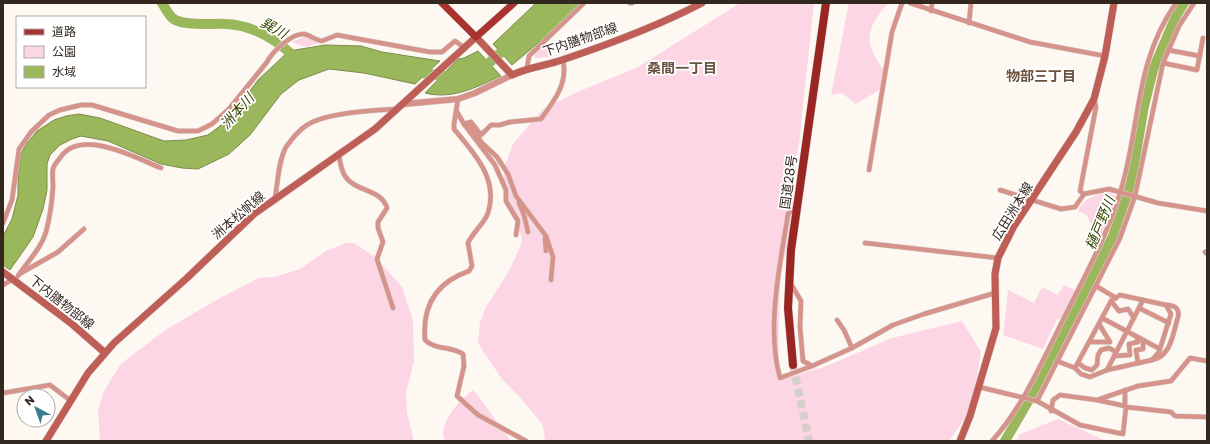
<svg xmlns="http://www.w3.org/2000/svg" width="1210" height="444" font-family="Poppins,'Noto Sans JP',sans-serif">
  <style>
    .green { fill: #fcd6e4 }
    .water { fill: #9ab75c; stroke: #7b8c4a }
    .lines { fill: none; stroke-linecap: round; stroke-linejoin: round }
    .river { stroke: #9ab75c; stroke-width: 10 }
    .trunk-tunnel { stroke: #d5cec9; stroke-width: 8; stroke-dasharray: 8 4; stroke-linecap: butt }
    .minor-casing { stroke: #d9d3cd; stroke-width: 5.5 }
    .tertiary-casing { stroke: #d9d3cd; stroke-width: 7 }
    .secondary-casing { stroke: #d9d3cd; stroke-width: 8 }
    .primary-casing { stroke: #d9d3cd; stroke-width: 8 }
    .trunk-casing { stroke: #d9d3cd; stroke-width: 9 }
    .minor { stroke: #d6938b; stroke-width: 4.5 }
    .tertiary { stroke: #d6938b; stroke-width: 6 }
    .secondary { stroke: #be5e56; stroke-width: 7 }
    .primary { stroke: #aa332f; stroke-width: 7 }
    .trunk { stroke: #9a2624; stroke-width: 8 }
    .labels { text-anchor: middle; stroke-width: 3.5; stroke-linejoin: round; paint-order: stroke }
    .street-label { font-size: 13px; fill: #33281f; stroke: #fff }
    .water-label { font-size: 14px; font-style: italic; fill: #354600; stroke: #fff }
    .neighbourhood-label { font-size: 14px; font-weight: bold; fill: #6b523e; stroke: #fff }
  </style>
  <rect width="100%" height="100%" fill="#fef8f3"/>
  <g class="green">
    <polygon points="740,3 814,3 799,144 793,175 795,203 793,222 780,276 778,380 824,367 892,338 962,321 981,352 972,408 949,441 545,441 543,425 519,396 502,379 481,348 478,341 480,322 486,307 509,271 521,245 522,237 506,199 503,182 505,166 513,144 543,109 573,94 638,67"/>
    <path d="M849,3H888C864,31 864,43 885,72L881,89L856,104L842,93L831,95Z"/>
    <polygon points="304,37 319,43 306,47 292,42"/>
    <polygon points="545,44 549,57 534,58 536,53"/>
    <path d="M1110,192L1117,198L1112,211L1102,208L1096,223L1106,227L1095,249L1084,243L1092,227L1087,215L1078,211C1085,197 1095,195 1110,192Z"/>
    <polygon points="346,243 354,243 374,256 402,287 413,320 414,361 406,393 407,413 414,441 100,441 98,410 104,391 120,365 136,352 167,329 220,298 259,278 275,277 300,269 326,251"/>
    <polygon points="1064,285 1075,290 1060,319 1057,319 1043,349 1003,335 1008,290 1034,303 1042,287 1058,295"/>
    <path d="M473,390L477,394L511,441H445C437,424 460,399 473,390Z"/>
    <polygon points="1058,419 1106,441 1016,441 1020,434"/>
  </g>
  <g class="water">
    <polygon points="536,3 582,3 562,23 512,65 493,44"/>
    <polygon points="325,45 361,46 382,52 440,61 415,84 364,73 329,69 299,80 281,94 250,135 229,154 198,169 182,168 161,164 108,141 81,136 72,139 60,145 50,155 47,164 47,190 43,209 33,237 10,270 3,265 3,236 12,219 18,195 18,180 21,153 27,143 37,131 54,120 66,116 79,114 100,118 164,141 186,140 208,135 229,119 258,80 289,51"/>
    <path d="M478,51L501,76C476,87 453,100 425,93L458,59L464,58Z"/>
  </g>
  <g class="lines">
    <g class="river">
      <path d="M162,3C166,9 170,19 178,21C191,26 212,23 226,24C253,25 280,41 298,61"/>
      <polyline points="413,72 454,77"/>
      <polyline points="479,72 499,54 512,46"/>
      <polyline points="1005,441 1030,398 1113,236 1131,183 1144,106 1153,70 1176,16 1184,3"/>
    </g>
    <polyline class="trunk-tunnel" points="793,365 809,441"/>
    <g class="minor-casing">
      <g id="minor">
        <polyline points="630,3 632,3"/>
        <polyline points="910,3 1030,42 1105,56"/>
        <polyline points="931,11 932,3"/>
        <polyline points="969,23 971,3"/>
        <polyline points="1168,50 1200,56"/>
        <polyline points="1163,63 1197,70 1203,38"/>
        <polyline points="527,68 529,56 584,3"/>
        <path d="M458,99L454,124V129C474,153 499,179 488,213C484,224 473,232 468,243L472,266L469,271C437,282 422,305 425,340C435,350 451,346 463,354L464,366L457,396L478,415L526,441"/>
        <path d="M457,112L464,124L471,122L481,135L491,125H500L510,122L541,119C555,100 568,83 563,60"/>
        <polyline points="468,123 482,143 497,157 508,174 516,196 546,236 553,257 551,280"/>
        <polyline points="464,124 495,165 506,190 506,201 518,221 516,235"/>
        <path d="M339,155C340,162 341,170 345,176C355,192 382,189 387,208L378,222V228L383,242L377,259L393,308"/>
        <polyline points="869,170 892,32 902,3"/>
        <polyline points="1000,190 1061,209 1075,207 1084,194 1109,189 1158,203 1207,211"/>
        <polyline points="1084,194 1080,191 1096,107 1094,99"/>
        <path d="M275,198C278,182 278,162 286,147C291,140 299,130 307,125C325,113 374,110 396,109"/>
        <polyline points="519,203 524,215 528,232"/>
        <path d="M797,206L788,214C780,265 766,328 780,378L812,366L852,348L893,325L924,314L995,293"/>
        <path d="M3,223L12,200L19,149L31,132L49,115L60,110L81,105H92L178,131H198L212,124L229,109L267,62C272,52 292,33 304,34C309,35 316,40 322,41L337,35L430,52H442L455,41L465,48"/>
        <polyline points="545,238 546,251"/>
        <polyline points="865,243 998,258"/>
        <polyline points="1205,252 1207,254"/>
        <polyline points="21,273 58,252 84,229"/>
        <path d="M18,276C27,262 41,249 46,232C50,217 52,202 53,187C53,181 52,175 53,169C54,164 57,162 60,158C80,127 136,158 161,168"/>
        <polyline points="791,284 801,301 800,327 803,361 812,366"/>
        <polyline points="3,285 13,279"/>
        <polyline points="1096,286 1116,298"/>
        <polyline points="1111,301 1119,311 1128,309 1134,318"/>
        <polyline points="1139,308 1169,323"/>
        <polyline points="1102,318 1160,349"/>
        <polyline points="837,320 844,330 852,348"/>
        <polyline points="1089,342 1110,342 1099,324"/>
        <polyline points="1114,356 1130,355 1129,344 1138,342 1137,337"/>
        <path d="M1151,360C1171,358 1173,333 1178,317C1180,308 1174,305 1166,305"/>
        <polyline points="1057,361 1075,368 1081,374 1090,377 1107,370 1152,360 1159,352 1171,314 1166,305 1120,295 1111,301 1075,368"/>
        <polyline points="1078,363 1085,368 1092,370 1097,365 1098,355 1101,350 1109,348 1116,352"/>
        <polyline points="1138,363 1136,350 1143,349 1143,340"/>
        <polyline points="1107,370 1143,300"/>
        <polyline points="979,387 1037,401 1080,425 1123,434 1126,407"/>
        <polyline points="1125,390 1125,406"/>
        <polyline points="3,393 50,385 71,401"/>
        <polyline points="1097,400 1125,406 1126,407 1171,412 1175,416 1207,417"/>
        <polyline points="1037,401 1120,238 1135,196 1163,63 1179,26 1194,3"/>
        <polyline points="1051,411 1053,400 1060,395 1097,400 1138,386 1171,381 1190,358 1207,361"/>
        <path d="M992,441C1022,408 1041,364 1061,324C1085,275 1112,229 1125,175C1140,114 1138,57 1176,3"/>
      </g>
    </g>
    <g class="tertiary-casing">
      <polyline id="tertiary" points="404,104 458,99 475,93 512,75"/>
    </g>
    <g class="secondary-casing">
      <g id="secondary">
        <polyline points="3,272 72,324 104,352"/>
        <path d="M46,441L88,373L114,343L187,278L254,214L375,129L476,37L512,75C529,67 545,66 562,60C610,44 658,26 702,3"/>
        <polyline points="960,441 970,416 996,328 995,274 998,258 1014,226 1076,132 1094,99 1105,56 1114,3"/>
      </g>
    </g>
    <g class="primary-casing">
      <polyline id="primary" points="442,3 476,37 514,3"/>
    </g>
    <g class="trunk-casing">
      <polyline id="trunk" points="793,365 788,308 791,250 826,3"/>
    </g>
    <use href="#minor" class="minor"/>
    <use href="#tertiary" class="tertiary"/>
    <use href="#secondary" class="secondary"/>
    <use href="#primary" class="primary"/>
    <use href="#trunk" class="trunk"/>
  </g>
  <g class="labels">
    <g class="street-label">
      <text transform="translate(580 39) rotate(-19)" y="5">下内膳物部線</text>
      <text transform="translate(788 182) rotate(-82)" y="5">国道28号</text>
      <text transform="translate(1012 211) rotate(-58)" y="5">広田洲本線</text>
      <text transform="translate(238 215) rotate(-41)" y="5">洲本松帆線</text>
      <text transform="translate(62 302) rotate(38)" y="5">下内膳物部線</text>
    </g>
    <g class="water-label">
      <text transform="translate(274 28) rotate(29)" y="5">巽川</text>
      <text transform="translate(237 111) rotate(-48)" y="5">洲本川</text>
      <text transform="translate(1100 223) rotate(-68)" y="5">樋戸野川</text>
    </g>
    <g class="neighbourhood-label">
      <text x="682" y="73">桑間一丁目</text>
      <text x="1041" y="81">物部三丁目</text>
    </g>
  </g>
  <rect width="1210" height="444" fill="none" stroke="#33281f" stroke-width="8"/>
  <rect x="16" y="16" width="130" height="72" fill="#ffffff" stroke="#ada9a5"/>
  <rect x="24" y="29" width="20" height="6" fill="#aa332f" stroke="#ada9a5"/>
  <text x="52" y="36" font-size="12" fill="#33281f">道路</text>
  <rect x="24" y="46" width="20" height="12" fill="#fcd6e4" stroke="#ada9a5"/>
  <text x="52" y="56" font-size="12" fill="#33281f">公園</text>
  <rect x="24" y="66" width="20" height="12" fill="#9ab75c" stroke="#ada9a5"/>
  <text x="52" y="76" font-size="12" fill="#33281f">水域</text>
  <g transform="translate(36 408) rotate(319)"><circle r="19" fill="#ffffff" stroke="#ada9a5"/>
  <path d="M0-3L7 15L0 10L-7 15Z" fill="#3d7c90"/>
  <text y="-6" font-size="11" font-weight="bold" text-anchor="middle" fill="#33281f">N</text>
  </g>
</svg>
